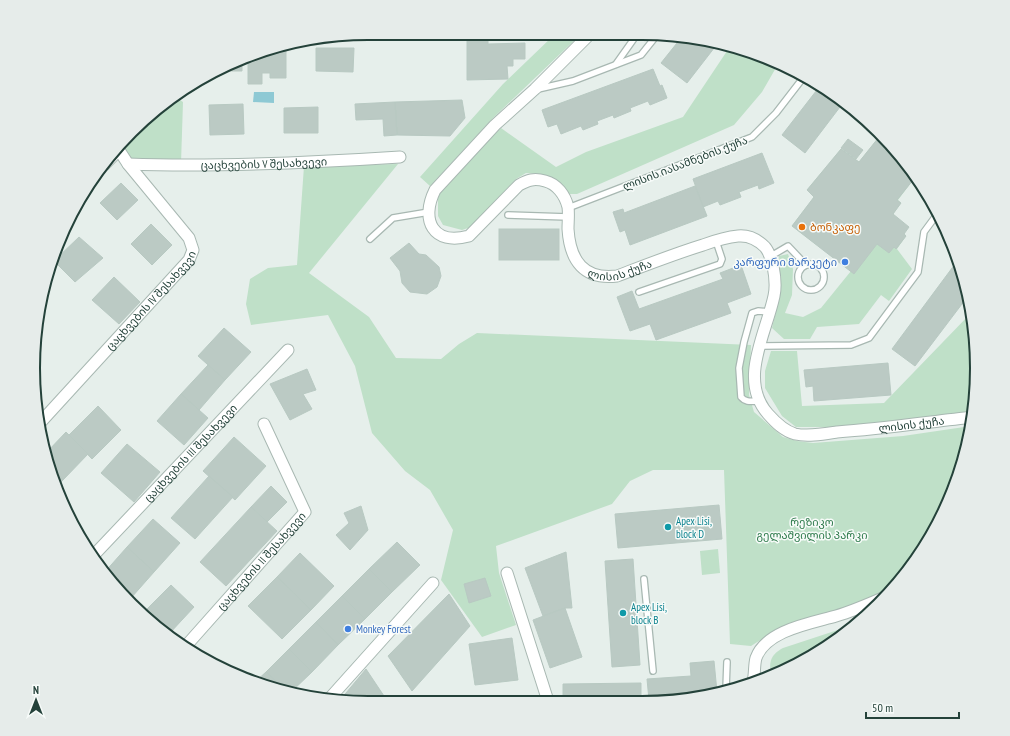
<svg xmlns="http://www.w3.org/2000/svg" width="1010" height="736" font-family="'PT Sans Narrow','Noto Sans Georgian',sans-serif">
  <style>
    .green { fill: #bfe0c8 }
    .water { fill: #8ec9d4 }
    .building { fill: #bbcac4; stroke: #b8c9c2 }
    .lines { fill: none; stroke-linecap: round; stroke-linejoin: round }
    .service-casing { stroke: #a8b8b2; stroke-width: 8 }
    .minor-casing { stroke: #a8b8b2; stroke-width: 13 }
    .service { stroke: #fff; stroke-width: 5.5 }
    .minor { stroke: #fff; stroke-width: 11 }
    .food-dot { fill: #e8710a; stroke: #f7fbf9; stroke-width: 1.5 }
    .shop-dot { fill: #3f7fe0; stroke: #f7fbf9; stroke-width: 1.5 }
    .culture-dot { fill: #0f9aa8; stroke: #f7fbf9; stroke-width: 1.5 }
    .labels { text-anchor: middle; stroke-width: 3; stroke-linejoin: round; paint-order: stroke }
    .street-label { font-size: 11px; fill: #24423a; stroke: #f7fbf9 }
    .food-label { font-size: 11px; fill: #c56008; stroke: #f7fbf9; text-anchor: start }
    .shop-label { font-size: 11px; fill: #366cbe; stroke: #f7fbf9; text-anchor: end }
    .culture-label { font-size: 11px; fill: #0d838f; stroke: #f7fbf9; text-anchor: start }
    .park-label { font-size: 11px; fill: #2d7a4b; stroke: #f7fbf9 }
    .rim { fill: none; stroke: #24423a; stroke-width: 2 }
  </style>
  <rect width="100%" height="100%" fill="#e6efeb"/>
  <g class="green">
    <polygon points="531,33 582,33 493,118 430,186 420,177 503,84 554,35"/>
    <polygon points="731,45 777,66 762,92 734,125 577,194 569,194 563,185 540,174 526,173 516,179 471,227 462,230 443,225 438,216 438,197 442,188 501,128 556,167 586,152 683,117"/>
    <polygon points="174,96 183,102 181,163 128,164 117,147"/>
    <polygon points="879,137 908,164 918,181 917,182 913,180 898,200 901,203 893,214 906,236 897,249 912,269 889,301 881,295 859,324 817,327 810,339 784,339 772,328 781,290 779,256 788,254 793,269 792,295 785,313 803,317 821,308 851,271 792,226 814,197 807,190 841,149 859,162"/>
    <polygon points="398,164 309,273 369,317 396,358 441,359 459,344 477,333 751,345 749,395 754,412 783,437 797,441 813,443 903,436 971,426 959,475 932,535 896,586 888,592 859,605 779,628 751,646 730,644 724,470 653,470 630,481 612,504 496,546 499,573 516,625 482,637 441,580 453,530 430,490 405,471 372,433 355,366 328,315 251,325 246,304 250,279 268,268 297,265 304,166"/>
    <polygon points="971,313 976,346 974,411 890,423 843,427 796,427 782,416 765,388 765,371 771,351 797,351 802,406 884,403"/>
    <polygon points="718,549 720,573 702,575 700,551"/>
    <path d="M856,624L846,634L772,677C768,663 770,655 783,648Z"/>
  </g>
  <polygon class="water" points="254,92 274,92 274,103 253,102"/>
  <g class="building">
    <polygon points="681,38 718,43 687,83 661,63"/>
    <polygon points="467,39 488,39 488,44 525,43 525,59 513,59 513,66 507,66 508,79 467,80"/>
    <polygon points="316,48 354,48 353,72 316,71"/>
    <polygon points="272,49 286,49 286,78 270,78 270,73 262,73 262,84 248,84 248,59 260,54 260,56 269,56 269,50"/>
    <polygon points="242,62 242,71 223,71"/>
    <polygon points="653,69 660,86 662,85 667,98 650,105 648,101 630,108 631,111 614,118 613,115 597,121 598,124 583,130 581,126 561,134 557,124 548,127 542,110"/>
    <polygon points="820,86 828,89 843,103 805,153 782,135"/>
    <polygon points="462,100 465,118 450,136 397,135 395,102"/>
    <polygon points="395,102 397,135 384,136 383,119 356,120 355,104"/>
    <polygon points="243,104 244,134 210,135 209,105"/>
    <polygon points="318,107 318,133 284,133 284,108"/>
    <polygon points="879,137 908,164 918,181 917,182 913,180 897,200 901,203 893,214 909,227 904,234 906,236 896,249 894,247 889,253 877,244 854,274 792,226 814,197 807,190 841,149 859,162"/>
    <polygon points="848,139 863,150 856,159 841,148"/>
    <polygon points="762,153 774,183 759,189 758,185 739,192 741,197 720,205 718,201 703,207 693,179"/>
    <polygon points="121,183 138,200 117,220 100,203"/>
    <polygon points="695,186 707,216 630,245 625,230 620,232 613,212 623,209 624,213"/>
    <polygon points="151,224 172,245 152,265 131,244"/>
    <rect x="499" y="229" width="60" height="31"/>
    <polygon points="79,237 103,258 75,282 55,262 55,260"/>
    <polygon points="409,243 419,254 426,255 439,267 441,276 437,287 427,294 410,292 402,283 400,271 390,258"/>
    <polygon points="958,260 966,281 968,296 915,366 892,349"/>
    <polygon points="741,265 751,294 727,303 731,313 656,340 650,324 630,331 617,297 632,291 639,309 723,279 720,273"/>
    <polygon points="114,277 140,302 119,324 92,300"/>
    <polygon points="224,328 251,352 225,380 198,356"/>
    <polygon points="888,363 891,395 814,401 813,386 806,387 804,370"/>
    <polygon points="208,365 225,380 199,410 181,394"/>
    <polygon points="307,369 316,390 303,394 312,409 290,420 270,384"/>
    <polygon points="181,394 208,418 184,445 157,421"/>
    <polygon points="98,406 121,430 92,459 69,435"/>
    <polygon points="66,432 88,454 63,480 51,467 47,452"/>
    <polygon points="234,437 266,466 235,500 203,471"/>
    <polygon points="127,444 160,472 134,502 101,473"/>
    <polygon points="51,467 63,480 56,487"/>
    <polygon points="209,476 233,497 195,539 171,518"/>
    <polygon points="271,486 287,502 267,522 251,507"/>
    <polygon points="719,505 722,539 618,548 615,514"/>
    <polygon points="361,506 368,530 350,550 336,535 349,523 344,513"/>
    <polygon points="251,507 277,531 226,586 200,562"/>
    <polygon points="153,519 180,543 154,572 127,547"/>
    <polygon points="397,542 420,565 392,592 369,569"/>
    <polygon points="127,547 154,572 131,598 104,573"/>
    <polygon points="566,552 572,608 565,608 543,616 525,568"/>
    <polygon points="300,553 334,586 311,610 277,577"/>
    <polygon points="633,559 640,665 612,667 605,561"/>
    <polygon points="369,569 392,592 365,619 342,596"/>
    <polygon points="104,573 131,598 130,599"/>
    <polygon points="277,577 311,610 282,639 248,606"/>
    <polygon points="485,578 491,596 469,603 464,584"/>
    <polygon points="171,585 194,607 169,634 145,611"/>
    <polygon points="449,594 470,626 412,691 388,656"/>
    <polygon points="342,596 365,619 338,645 316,622"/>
    <polygon points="565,608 582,657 550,668 533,620"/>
    <polygon points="147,613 166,631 164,633 145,615"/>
    <polygon points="316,622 338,645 312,672 289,649"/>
    <polygon points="512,638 518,680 475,685 469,644"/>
    <polygon points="289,649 312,672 290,693 287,692 266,672"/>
    <polygon points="714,661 717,692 686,700 649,700 647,679 691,676 690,663"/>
    <polygon points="366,669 388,702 342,702 341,699"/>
    <polygon points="266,672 287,692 255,682"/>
    <polygon points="641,683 641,700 563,701 563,684"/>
    <polygon points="529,697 529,701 491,701"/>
    <polygon points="480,698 480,701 446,702"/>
  </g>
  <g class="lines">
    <g class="service-casing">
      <g id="service">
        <polyline points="616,64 638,33"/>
        <polyline points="538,89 573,81 641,55 657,35"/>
        <polyline points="568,208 752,137 776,113 803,78"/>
        <polyline points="508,215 568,217"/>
        <polyline points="370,239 393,218 429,212"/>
        <polyline points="771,256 788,246 806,265"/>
        <circle cx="811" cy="277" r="13"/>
        <polyline points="639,292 720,264 722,259 716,241"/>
        <polyline points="759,346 851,345 869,338 918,272 924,232 938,213"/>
        <path d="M759,401C752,401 746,403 741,397L739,368L744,342L752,313L758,311L769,312"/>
        <polyline points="644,579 653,671"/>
        <polyline points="726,689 727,662"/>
      </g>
    </g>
    <g class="minor-casing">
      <g id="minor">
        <path id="s1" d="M591,33L535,89L495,125L435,190C420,220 433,246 469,236L519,185C528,180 534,178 545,181C557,184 565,195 568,207C569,214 568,222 568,229C570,261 584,280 617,276C646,265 674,254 703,245C714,241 726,237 738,236C749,235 758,240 765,247C770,253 771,259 773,266C775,276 776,287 774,296C766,334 738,380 768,414C776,423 784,431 795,434C808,437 824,434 837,432C882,429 928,422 973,417"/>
        <path id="s2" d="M128,164C218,167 309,163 400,157"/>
        <polyline points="104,165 119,150"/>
        <path id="s3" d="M39,424L189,260L193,250L189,238L128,164L117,147"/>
        <path id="s4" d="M93,556L288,350"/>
        <polyline points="507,573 548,701"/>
        <path id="s5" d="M185,647L305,512L264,424"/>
        <path d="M753,682C755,674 754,665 756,658C766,630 812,623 836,616C853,611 869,604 885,597"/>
        <polyline points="329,699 433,583"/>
      </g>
    </g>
    <use href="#service" class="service"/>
    <use href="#minor" class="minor"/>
  </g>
  <circle class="food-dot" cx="802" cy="227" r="4"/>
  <g class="shop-dot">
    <circle cx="845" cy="262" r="4"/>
    <circle cx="348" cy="629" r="4"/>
  </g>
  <g class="culture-dot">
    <circle cx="668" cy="527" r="4"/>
    <circle cx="623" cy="613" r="4"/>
  </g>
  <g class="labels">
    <g class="street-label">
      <text transform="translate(685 163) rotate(-21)" y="4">ლისის იასამნების ქუჩა</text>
      <text dy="4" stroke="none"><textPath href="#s2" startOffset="136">ცაცხვების V შესახვევი</textPath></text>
      <text dy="4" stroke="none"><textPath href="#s1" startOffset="540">ლისის ქუჩა</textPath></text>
      <text dy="4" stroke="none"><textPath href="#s3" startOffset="167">ცაცხვების IV შესახვევი</textPath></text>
      <text dy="4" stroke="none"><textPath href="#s1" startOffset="1020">ლისის ქუჩა</textPath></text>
      <text dy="4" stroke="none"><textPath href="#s4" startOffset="142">ცაცხვების III შესახვევი</textPath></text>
      <text dy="4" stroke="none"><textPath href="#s5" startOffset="115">ცაცხვების II შესახვევი</textPath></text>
    </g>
    <g class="food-label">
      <text x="810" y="231">ბონკაფე</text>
    </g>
    <g class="shop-label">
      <text x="837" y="266">კარფური მარკეტი</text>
      <text x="356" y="633" text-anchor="start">Monkey Forest</text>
    </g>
    <g class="culture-label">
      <text x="676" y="525">Apex Lisi,<tspan x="676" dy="13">block D</tspan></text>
      <text x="631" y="611">Apex Lisi,<tspan x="631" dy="13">block B</tspan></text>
    </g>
    <g class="park-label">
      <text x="812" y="526">რეზიკო<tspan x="812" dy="13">გელაშვილის პარკი</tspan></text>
    </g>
  </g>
  <path d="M0 0H1010V736H0ZM368 40H642A328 328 0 0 1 970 368V368A328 328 0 0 1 642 696H368A328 328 0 0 1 40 368V368A328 328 0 0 1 368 40Z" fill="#e6ecea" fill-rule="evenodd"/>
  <path class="rim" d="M368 40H642A328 328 0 0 1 970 368V368A328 328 0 0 1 642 696H368A328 328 0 0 1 40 368V368A328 328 0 0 1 368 40Z"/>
  <g transform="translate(36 700)" stroke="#f7fbf9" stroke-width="3" paint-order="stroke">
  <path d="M0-3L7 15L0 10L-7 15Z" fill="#24423a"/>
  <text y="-6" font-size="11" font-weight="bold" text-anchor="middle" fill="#24423a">N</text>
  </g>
  <path d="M866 712v6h93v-6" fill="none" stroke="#24423a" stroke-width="2"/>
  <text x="872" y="712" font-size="12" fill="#24423a" stroke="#f7fbf9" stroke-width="3" paint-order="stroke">50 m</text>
</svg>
